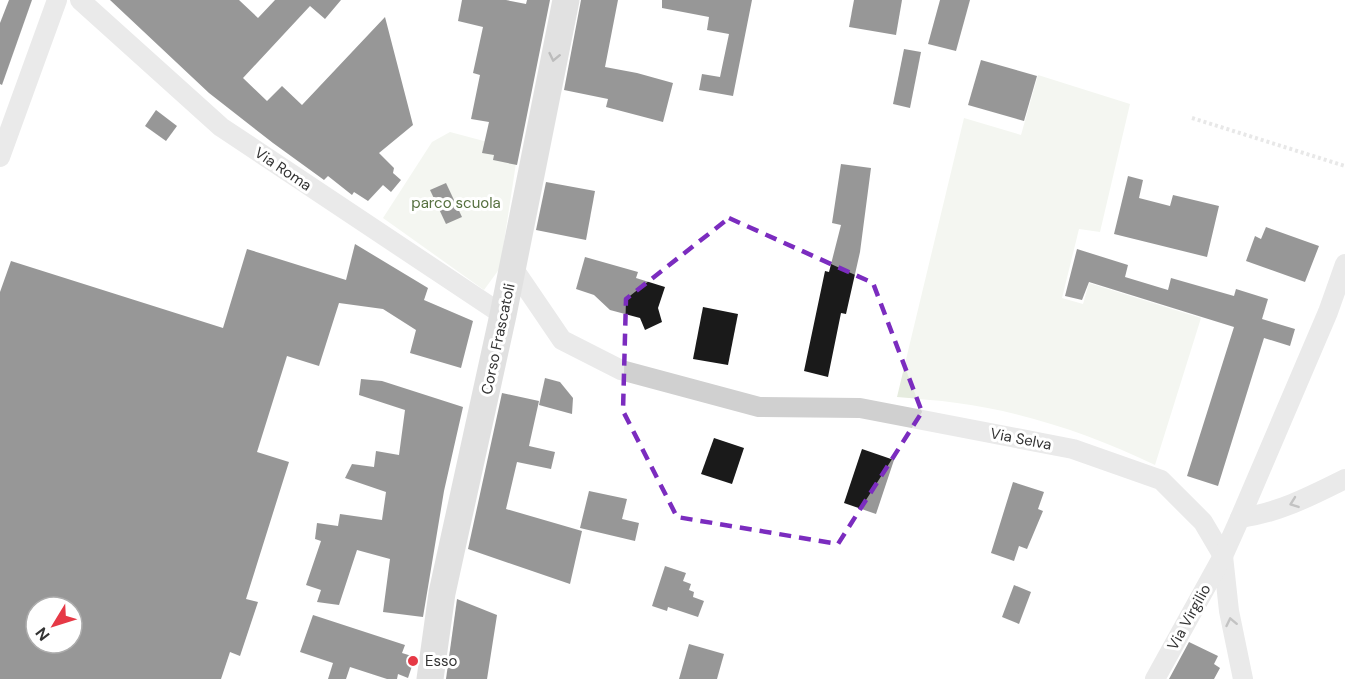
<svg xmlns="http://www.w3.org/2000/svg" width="1345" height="679" font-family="'DM Sans',sans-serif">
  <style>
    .green { fill: #e6ecdf }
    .building { fill: #1a1a1a; fill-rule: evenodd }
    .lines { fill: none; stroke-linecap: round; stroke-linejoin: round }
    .path { stroke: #cdcdcd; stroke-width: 4; stroke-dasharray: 3 3; stroke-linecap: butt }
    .street { stroke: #d0d0d0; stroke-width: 20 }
    .secondary { stroke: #bdbdbd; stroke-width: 27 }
    .oneway { stroke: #6a6a6a }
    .oneway2 { stroke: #7a7a7a }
    .marked { fill: none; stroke: #7b2cbf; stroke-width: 4.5; stroke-dasharray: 12 8; stroke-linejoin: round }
    .poi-dot { fill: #e63946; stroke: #fff; stroke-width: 2 }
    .labels { text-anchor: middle; stroke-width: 6; stroke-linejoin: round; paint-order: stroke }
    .street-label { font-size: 15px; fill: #333; stroke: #fff }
    .park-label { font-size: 15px; fill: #56703f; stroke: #fff }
    .poi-label { font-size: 15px; fill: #333; stroke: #fff; text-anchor: start }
  </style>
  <rect width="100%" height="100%" fill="#fff"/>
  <g class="green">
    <path d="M1038,75L1130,104L1100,232L1079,229L1062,298L1083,304L1089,283L1201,318L1155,465C1093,435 1025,412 957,403C937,400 917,399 897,397L964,118L1021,135Z"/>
    <polygon points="450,132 518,150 500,268 484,290 383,218 432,142"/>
  </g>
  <g class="building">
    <polygon points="9,0 32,0 2,85 0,84 0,23"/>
    <polygon points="110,0 239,0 258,18 275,0 341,0 325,19 310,6 243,78 267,101 282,86 302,105 385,17 413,125 379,153 394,168 393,173 401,180 391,192 383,185 368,201 354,192 352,195 328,176 324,180 273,143 209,93"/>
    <polygon points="462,0 506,0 526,4 527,0 550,0 517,165 493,160 494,155 482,153 489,122 471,119 480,75 473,73 483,27 458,21"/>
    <polygon points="581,0 618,0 605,67 637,73 673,83 663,122 606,107 608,99 564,90"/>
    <polygon points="662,0 752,0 733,96 699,90 702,74 720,77 729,34 707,30 709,17 662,8"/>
    <polygon points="854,0 902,0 896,35 849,27"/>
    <polygon points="940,0 970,0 956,51 928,44"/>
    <polygon points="904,49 921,52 910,108 893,104"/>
    <polygon points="981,60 1037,76 1024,121 968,105"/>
    <polygon points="156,110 177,126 166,141 145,126"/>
    <polygon points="841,164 871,168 860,252 846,314 841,313 828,377 804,371 825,271 829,272 841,225 832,223"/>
    <polygon points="1128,176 1143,180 1139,198 1170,206 1173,195 1219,206 1207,257 1114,234"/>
    <polygon points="546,182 595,191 586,240 536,230"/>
    <polygon points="446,183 462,217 446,224 430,190"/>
    <polygon points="1266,227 1319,246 1305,282 1246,261 1255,236 1261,239"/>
    <path d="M355,244L428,288L424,300L473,321L461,368L410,353L416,330L383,309L339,303L319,366L287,356L257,452L289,462L246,599L258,602L240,656L230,652L221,679H0V292L11,261L223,328L247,249L346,280ZM36,607H72V643H36Z"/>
    <polygon points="1077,249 1128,265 1125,277 1168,290 1171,278 1234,296 1236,289 1268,299 1262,319 1295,329 1290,346 1264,338 1218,486 1187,476 1234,327 1089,282 1082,300 1065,296"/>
    <polygon points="585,257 638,272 636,278 665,287 658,308 662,322 645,330 640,318 610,310 594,295 576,289"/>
    <polygon points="703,307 738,314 728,365 693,359"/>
    <polygon points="545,378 560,382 573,398 572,414 539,405"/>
    <polygon points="361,379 382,381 463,407 444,491 423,617 383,612 390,559 357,550 339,605 317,602 321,590 306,585 321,541 315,539 317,523 338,526 340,514 382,520 386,492 345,478 352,464 374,467 376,451 399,455 405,410 359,395"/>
    <polygon points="502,393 539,401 529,446 555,452 551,469 517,462 506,509 582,531 570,584 468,549"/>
    <polygon points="714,438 744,448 732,484 701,474"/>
    <polygon points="862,449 894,460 876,514 844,503"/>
    <polygon points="1013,482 1044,492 1038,509 1043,511 1027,549 1019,546 1014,561 991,553"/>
    <polygon points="589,491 627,499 622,519 639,523 635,541 580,528"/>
    <polygon points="665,566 686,573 683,581 691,584 689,590 694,592 693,597 704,601 698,617 668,607 667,611 652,606"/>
    <polygon points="1014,585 1031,592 1019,624 1002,617"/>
    <polygon points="457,599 497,615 487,679 446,679"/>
    <polygon points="313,615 405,645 402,653 415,657 408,678 398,674 397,679 387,679 350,667 346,679 328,679 333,663 300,652"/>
    <polygon points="1189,642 1218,656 1214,664 1220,668 1214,679 1169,679"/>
    <polygon points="689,644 724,654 717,679 679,679"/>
  </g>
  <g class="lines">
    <polyline class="path" points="1192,118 1345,166"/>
    <g class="street">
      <polyline points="80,0 221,127 503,315"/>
      <polyline points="0,157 57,0"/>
      <polyline points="513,268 562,340 621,370 759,407 860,408 1073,449 1161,480 1203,522 1223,556 1229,611 1243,679"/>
      <path d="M1240,518C1278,513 1311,496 1345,479"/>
      <polyline points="1155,679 1223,556 1240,518 1328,312 1345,264"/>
    </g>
    <polyline class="secondary" points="430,679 442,593 503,315 566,0"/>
  </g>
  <defs><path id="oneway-chevron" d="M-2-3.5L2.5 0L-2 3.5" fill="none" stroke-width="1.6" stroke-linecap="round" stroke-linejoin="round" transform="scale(1.5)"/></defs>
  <use class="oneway" href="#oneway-chevron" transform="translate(554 57) rotate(102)"/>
  <g class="oneway2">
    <use href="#oneway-chevron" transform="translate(1294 503) rotate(160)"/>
    <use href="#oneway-chevron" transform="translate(1231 622) rotate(-102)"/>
  </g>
  <path d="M0 0H1345V679H0ZM729,218L873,283L922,412L838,544L677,517L623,411L626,299Z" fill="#fff" fill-opacity=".55" fill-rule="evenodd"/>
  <path class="marked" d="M729,218L873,283L922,412L838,544L677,517L623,411L626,299Z"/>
  <circle class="poi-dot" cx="413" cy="661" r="6"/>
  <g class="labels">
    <g class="street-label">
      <text transform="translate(283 169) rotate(34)" y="5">Via Roma</text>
      <text transform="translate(498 339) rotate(-78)" y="5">Corso Frascatoli</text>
      <text transform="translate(1021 439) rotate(11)" y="5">Via Selva</text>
      <text transform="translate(1189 617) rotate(-61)" y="5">Via Virgilio</text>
    </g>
    <g class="park-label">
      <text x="456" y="208">parco scuola</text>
    </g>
    <g class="poi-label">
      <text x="425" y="666">Esso</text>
    </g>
  </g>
  <g transform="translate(54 625) rotate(232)"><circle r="28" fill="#ffffff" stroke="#adadad" stroke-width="1.5"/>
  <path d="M0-4.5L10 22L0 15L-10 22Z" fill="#e63946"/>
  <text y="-9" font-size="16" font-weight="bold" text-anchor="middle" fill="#333333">N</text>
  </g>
</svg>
